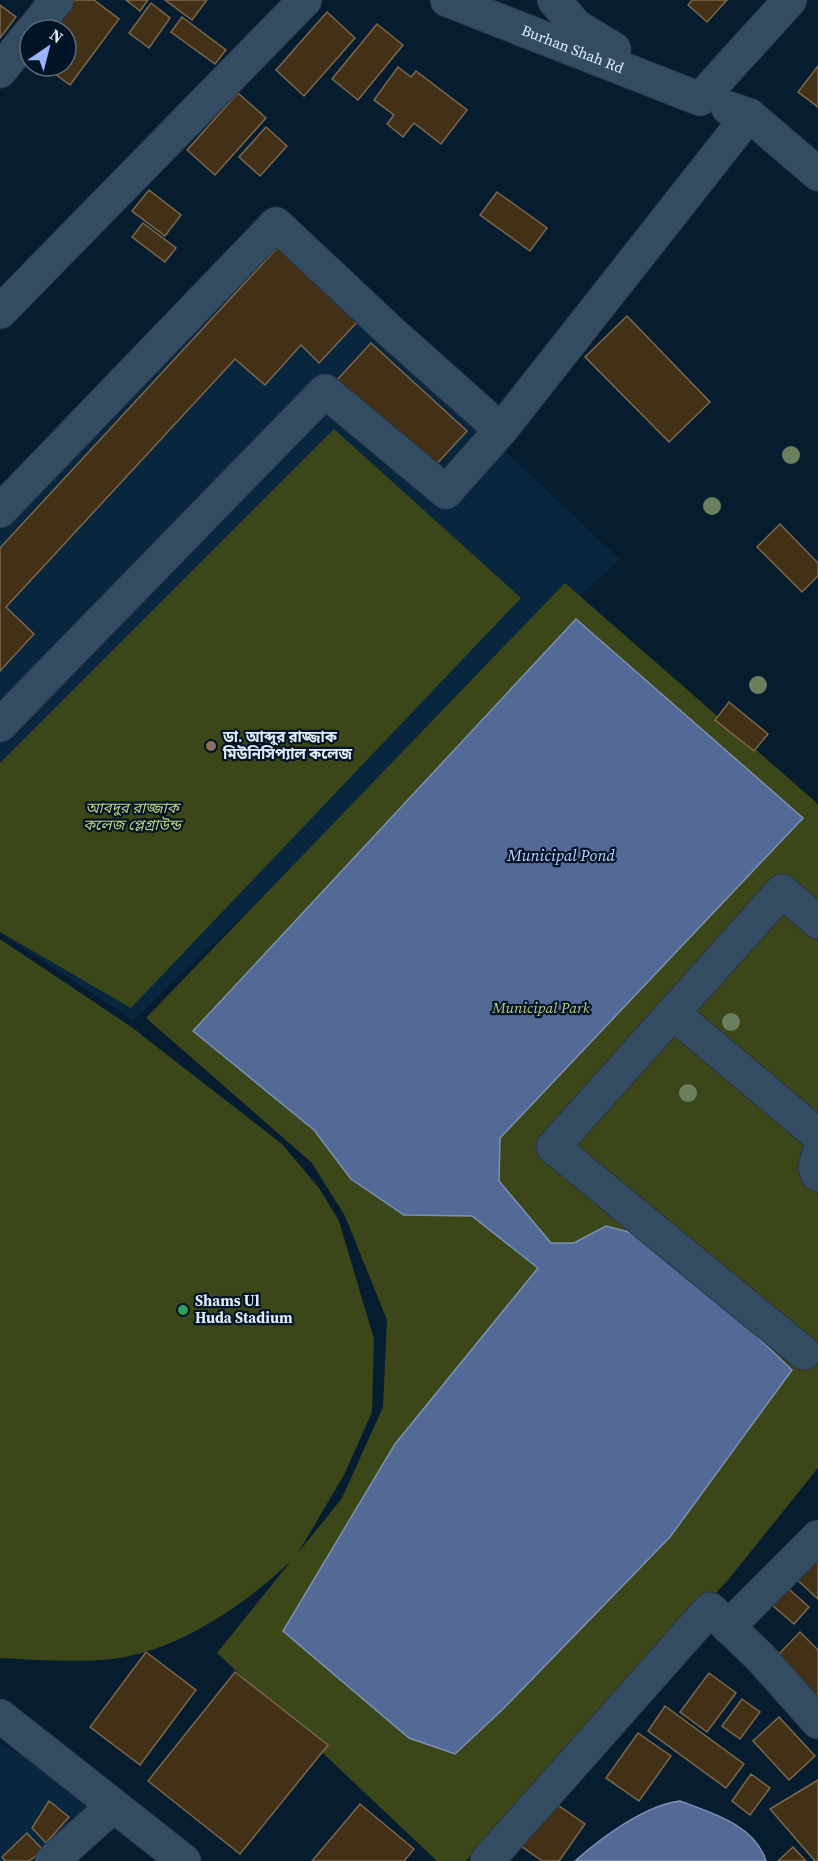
<svg xmlns="http://www.w3.org/2000/svg" width="818" height="1861" font-family="'Source Serif 4','Noto Sans Bengali',serif">
  <style>
    .built { fill: #08273f }
    .green { fill: #3b4619 }
    .water { fill: #526a95; stroke: #7c91b3; stroke-width: 1.5 }
    .building { fill: #433117; stroke: #7c684c; stroke-width: 1.5 }
    .lines { fill: none; stroke-linecap: round; stroke-linejoin: round }
    .minor-casing { stroke: #2c3545; stroke-width: 35 }
    .minor { stroke: #344c62; stroke-width: 33 }
    .tree { fill: #697f5d }
    .education-dot { fill: #8d6e63; stroke: #001426; stroke-width: 2 }
    .leisure-dot { fill: #2e9e5b; stroke: #001426; stroke-width: 2 }
    .labels { text-anchor: middle; stroke-width: 4.5; stroke-linejoin: round; paint-order: stroke }
    .street-label { font-size: 15px; fill: #deecfa; stroke: #001426 }
    .poi-label { font-size: 15px; font-weight: bold; fill: #deecfa; stroke: #001426; text-anchor: start }
    .park-label { font-size: 15px; font-style: italic; fill: #bacf81; stroke: #001426 }
    .water-label { font-size: 16px; font-style: italic; fill: #bcd3fd; stroke: #001426 }
  </style>
  <rect width="100%" height="100%" fill="#061d30"/>
  <g class="built">
    <polygon points="277,235 619,559 133,1020 0,933 0,529"/>
    <polygon points="0,1743 113,1806 48,1861 0,1861"/>
  </g>
  <g class="green">
    <polygon points="334,429 521,598 131,1008 0,932 0,763"/>
    <path d="M565,583L818,804V1468L728,1580L466,1861H437L217,1653L291,1561C241,1608 172,1655 102,1660C68,1662 34,1660 0,1658V939L130,1026L282,1144L319,1188L339,1221L374,1339L372,1412L345,1473L298,1553L342,1498L383,1407L387,1320L345,1216L312,1163L146,1018Z"/>
  </g>
  <g class="water">
    <polygon points="576,619 803,818 500,1138 499,1181 551,1243 574,1243 606,1226 655,1239 792,1370 670,1537 502,1710 455,1754 409,1738 283,1631 395,1444 538,1268 472,1216 404,1215 351,1179 314,1130 193,1031"/>
    <path d="M680,1801C712,1813 755,1825 766,1861H575C601,1838 645,1805 680,1801Z"/>
  </g>
  <g class="building">
    <polygon points="55,0 94,0 119,19 70,85 44,66 66,66 66,30 33,30"/>
    <polygon points="126,0 148,0 140,11"/>
    <polygon points="165,0 207,0 192,20"/>
    <polygon points="692,0 727,0 707,22 688,5"/>
    <polygon points="151,3 170,18 149,48 129,33"/>
    <polygon points="0,5 16,17 0,38"/>
    <polygon points="327,12 355,38 304,96 276,70"/>
    <polygon points="182,17 226,50 215,64 171,32"/>
    <polygon points="377,24 403,45 358,100 332,79"/>
    <polygon points="818,66 818,107 798,92"/>
    <polygon points="398,67 411,77 416,71 467,110 441,144 414,123 403,137 387,124 394,115 374,100"/>
    <polygon points="238,93 266,118 215,175 187,150"/>
    <polygon points="266,127 287,146 260,176 239,157"/>
    <polygon points="149,190 181,215 165,236 132,211"/>
    <polygon points="497,192 547,228 530,251 480,215"/>
    <polygon points="143,223 176,248 165,262 132,237"/>
    <polygon points="279,246 359,320 319,363 301,345 265,385 235,359 6,607 34,634 0,671 0,548"/>
    <polygon points="627,316 710,402 669,442 585,357"/>
    <polygon points="371,343 467,431 432,469 336,381"/>
    <polygon points="780,524 818,563 818,576 802,592 757,547"/>
    <polygon points="729,702 768,734 754,751 715,720"/>
    <polygon points="818,1552 818,1599 795,1578"/>
    <polygon points="780,1581 809,1607 794,1624 765,1599"/>
    <polygon points="800,1632 818,1650 818,1700 775,1658"/>
    <polygon points="146,1652 196,1690 140,1765 90,1727"/>
    <polygon points="235,1672 328,1745 240,1854 148,1781"/>
    <polygon points="709,1673 736,1693 707,1732 680,1712"/>
    <polygon points="742,1699 760,1712 740,1739 722,1726"/>
    <polygon points="665,1706 744,1764 726,1788 648,1731"/>
    <polygon points="779,1717 815,1756 789,1780 753,1741"/>
    <polygon points="638,1733 671,1756 639,1801 606,1778"/>
    <polygon points="751,1774 770,1788 750,1815 732,1801"/>
    <polygon points="818,1780 818,1861 815,1861 770,1809"/>
    <polygon points="49,1801 69,1817 46,1843 32,1828"/>
    <polygon points="552,1801 585,1824 559,1861 542,1861 521,1846"/>
    <polygon points="360,1804 414,1849 404,1861 312,1861"/>
    <polygon points="27,1833 43,1850 29,1861 5,1861 2,1857"/>
    <polygon points="793,1847 806,1861 778,1861"/>
  </g>
  <g class="lines">
    <g class="minor-casing">
      <g id="minor">
        <path id="s1" d="M447,0L700,99L790,0"/>
        <polyline points="554,0 576,26 614,49"/>
        <polyline points="33,30 57,0"/>
        <polyline points="0,71 30,33"/>
        <polyline points="728,108 749,115 818,174"/>
        <polyline points="0,312 305,0"/>
        <polyline points="0,511 276,224 390,331 501,430 749,115"/>
        <polyline points="0,725 325,391 446,492 501,430"/>
        <polyline points="673,1013 818,1135"/>
        <polyline points="818,1155 815,1168 818,1175"/>
        <polyline points="804,1353 553,1147 782,891 818,922"/>
        <polyline points="728,1627 818,1537"/>
        <polyline points="0,1716 184,1861"/>
        <polyline points="52,1861 113,1806"/>
        <polyline points="487,1861 710,1609 760,1657 818,1722"/>
      </g>
    </g>
    <use href="#minor" class="minor"/>
  </g>
  <g class="tree">
    <circle cx="791" cy="455" r="9"/>
    <circle cx="712" cy="506" r="9"/>
    <circle cx="758" cy="685" r="9"/>
    <circle cx="731" cy="1022" r="9"/>
    <circle cx="688" cy="1093" r="9"/>
  </g>
  <circle class="education-dot" cx="211" cy="746" r="6"/>
  <circle class="leisure-dot" cx="183" cy="1310" r="6"/>
  <g class="labels">
    <g class="street-label">
      <text dy="5" stroke="none"><textPath href="#s1" startOffset="135">Burhan Shah Rd</textPath></text>
    </g>
    <g class="poi-label">
      <text x="223" y="742">ডা. আব্দুর রাজ্জাক<tspan x="223" dy="17">মিউনিসিপ্যাল কলেজ</tspan></text>
      <text x="195" y="1306">Shams Ul<tspan x="195" dy="17">Huda Stadium</tspan></text>
    </g>
    <g class="park-label">
      <text x="132" y="813">আবদুর রাজ্জাক<tspan x="132" dy="17">কলেজ প্লেগ্রাউন্ড</tspan></text>
      <text x="541" y="1013">Municipal Park</text>
    </g>
    <g class="water-label">
      <text x="561" y="861">Municipal Pond</text>
    </g>
  </g>
  <g transform="translate(48 48) rotate(35)"><circle r="28" fill="#001426" stroke="#596a7b" stroke-width="1.5"/>
  <path d="M0-4.5L10 22L0 15L-10 22Z" fill="#9ab5fd"/>
  <text y="-9" font-size="16" font-weight="bold" text-anchor="middle" fill="#deecfa">N</text>
  </g>
</svg>
